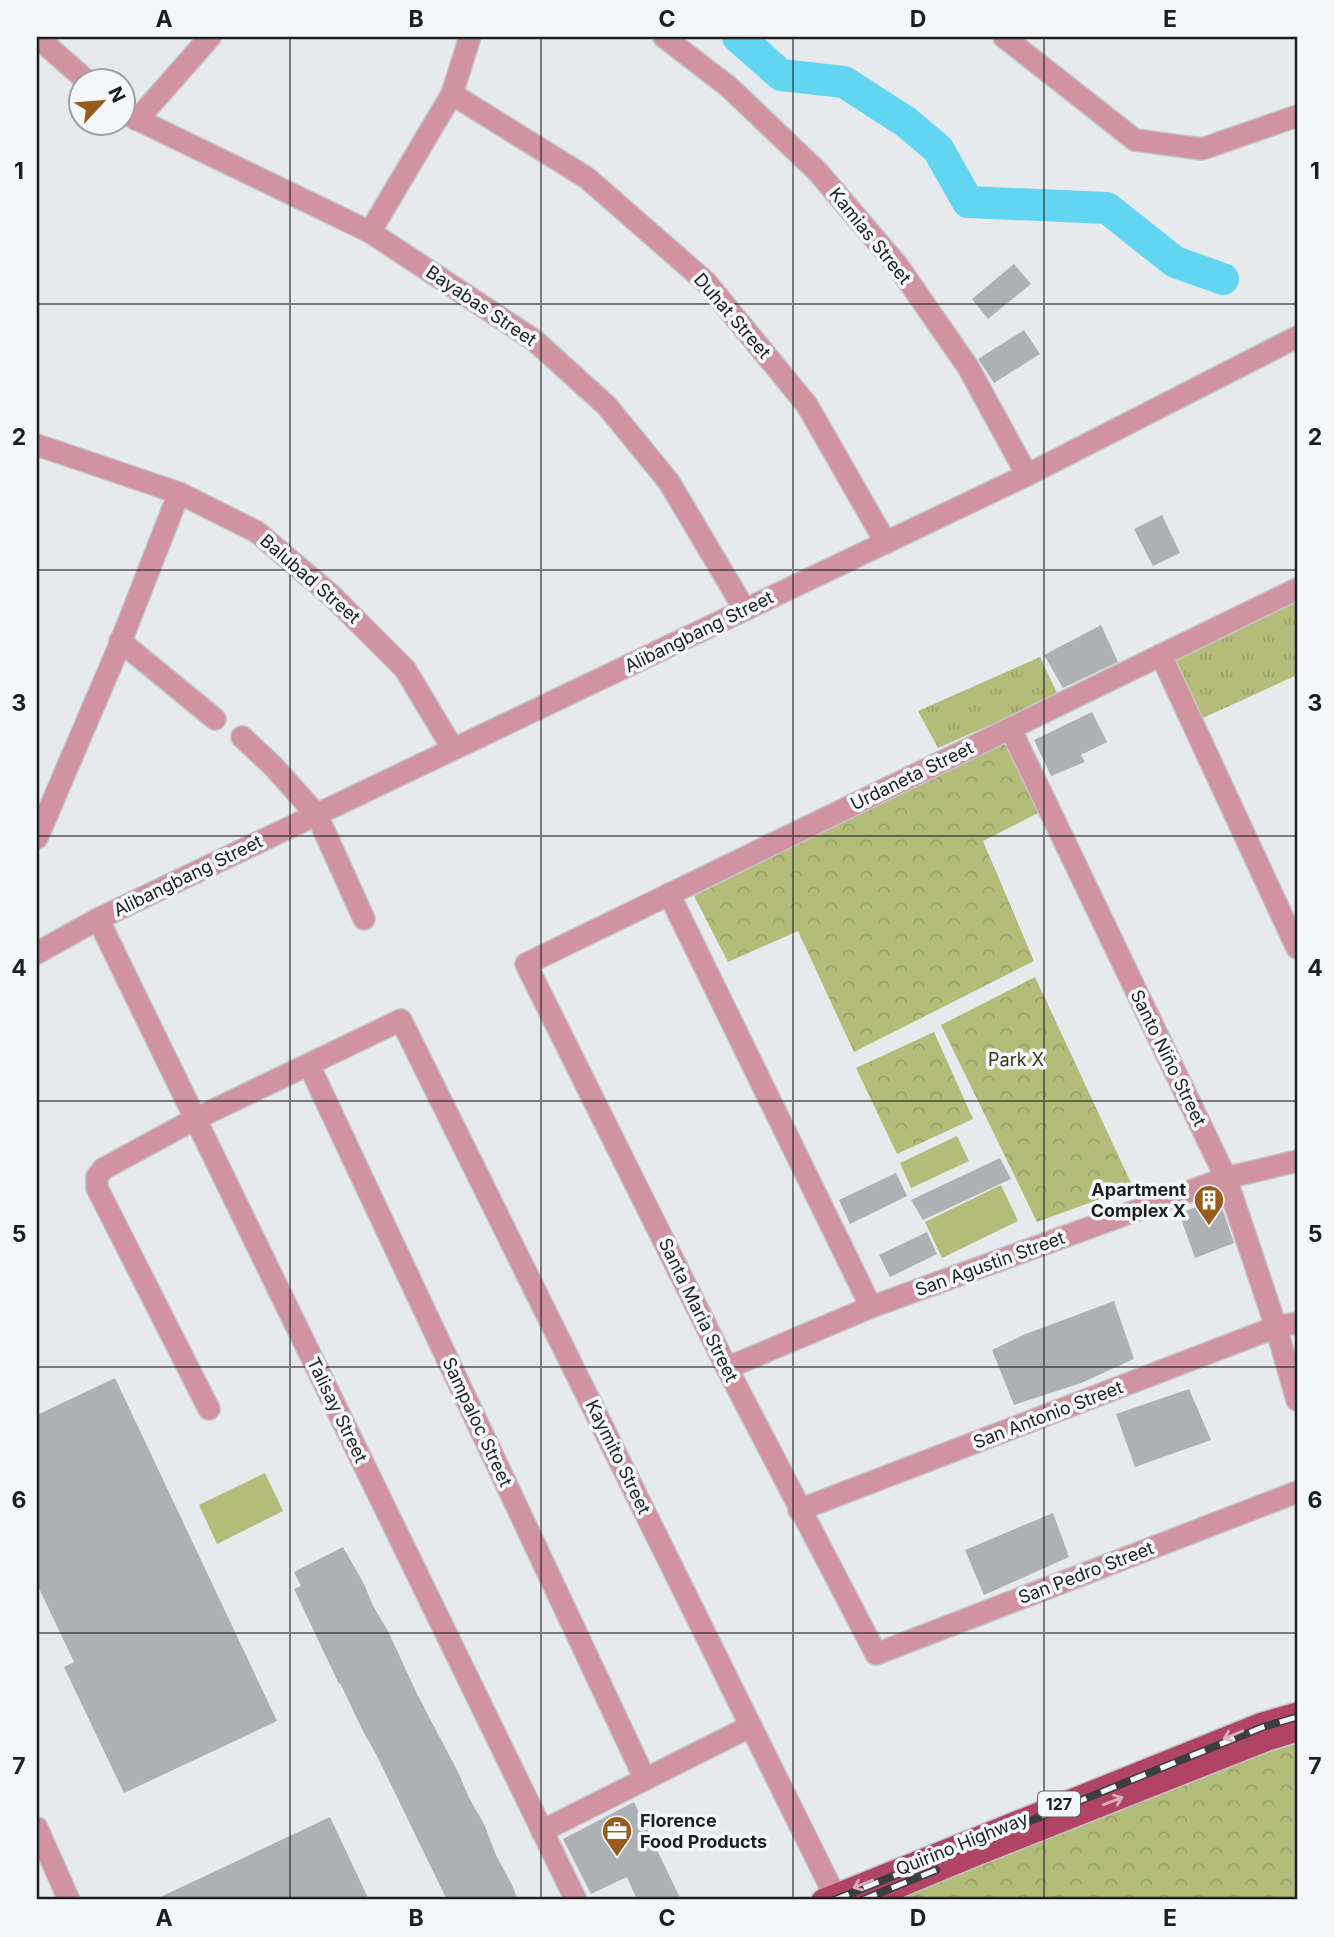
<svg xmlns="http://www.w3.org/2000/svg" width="1334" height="1937" font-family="Inter,sans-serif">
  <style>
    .grass { fill: url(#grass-tufts) }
    .forest { fill: url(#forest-crowns) }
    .pitch { fill: #b3bd79 }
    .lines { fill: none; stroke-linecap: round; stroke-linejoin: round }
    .river { stroke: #62d5f1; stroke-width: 32 }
    .building { fill: #aeb1b4 }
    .minor-casing { stroke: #c3c5c8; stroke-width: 24 }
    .major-casing { stroke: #c3c5c8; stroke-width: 24 }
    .minor { stroke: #d193a1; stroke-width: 21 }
    .major { stroke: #b14465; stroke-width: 21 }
    .rail-casing { stroke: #3b3d3e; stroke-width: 8 }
    .rail { stroke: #f4f7fa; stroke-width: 5; stroke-dasharray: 16; stroke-linecap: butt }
    .oneway { stroke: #d9afbe }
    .grid { fill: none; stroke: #1d1e1f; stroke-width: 2; stroke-opacity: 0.55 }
    .labels { text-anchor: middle; stroke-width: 7; stroke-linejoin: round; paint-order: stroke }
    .shield { fill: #f4f7fa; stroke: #5e5f61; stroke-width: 2 }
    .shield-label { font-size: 16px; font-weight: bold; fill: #1d1e1f }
    .street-label { font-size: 18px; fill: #1d1e1f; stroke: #f4f7fa }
    .park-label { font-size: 18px; fill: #343814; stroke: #f4f7fa }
    .poi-label { font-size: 18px; font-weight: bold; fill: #1d1e1f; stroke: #f4f7fa; text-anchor: end }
    .neatline { fill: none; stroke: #1d1e1f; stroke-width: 2.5 }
    .grid-label { font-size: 23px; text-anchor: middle; font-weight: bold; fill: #1d1e1f }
  </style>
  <defs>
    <pattern id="grass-tufts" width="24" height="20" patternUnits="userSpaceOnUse" patternTransform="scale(1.75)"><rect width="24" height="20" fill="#b3bd79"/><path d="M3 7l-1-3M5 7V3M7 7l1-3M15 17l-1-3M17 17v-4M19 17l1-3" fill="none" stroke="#9aa268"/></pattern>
    <pattern id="forest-crowns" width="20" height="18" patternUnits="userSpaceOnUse" patternTransform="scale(1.75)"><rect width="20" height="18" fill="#b3bd79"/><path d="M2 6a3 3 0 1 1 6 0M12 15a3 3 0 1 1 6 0" fill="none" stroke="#9aa268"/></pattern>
  </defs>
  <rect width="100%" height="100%" fill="#e7eaed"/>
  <g class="grass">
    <polygon points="1297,600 1297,675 1203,718 1170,659"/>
    <polygon points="1040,657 1058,695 938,748 918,711"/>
  </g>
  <g class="forest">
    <polygon points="1009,737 1042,811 983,841 1034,961 854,1052 798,931 728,962 694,896"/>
    <polygon points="1035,977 1133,1187 1037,1222 941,1025"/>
    <polygon points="934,1032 973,1119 897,1154 856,1068"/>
    <polygon points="1297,1722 1297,1900 848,1900"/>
  </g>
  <g class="pitch">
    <polygon points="957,1136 969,1161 911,1188 900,1163"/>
    <polygon points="1001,1185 1018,1221 942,1258 925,1222"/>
    <polygon points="265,1473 283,1511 217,1544 199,1505"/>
  </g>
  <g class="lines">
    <polyline class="river" points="738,37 781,75 844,82 906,122 938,149 968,202 1107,208 1175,262 1223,279"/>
  </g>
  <g class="building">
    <polygon points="1014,264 1031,284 988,319 972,299"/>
    <polygon points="1024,330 1040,354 994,383 978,359"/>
    <polygon points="1162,515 1180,553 1153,566 1134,529"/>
    <polygon points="1101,625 1118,662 1063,688 1044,655"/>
    <polygon points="1092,712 1107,742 1081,755 1085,762 1051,776 1034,740"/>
    <polygon points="1000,1158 1011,1179 923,1220 911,1200"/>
    <polygon points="896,1173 907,1196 850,1224 839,1200"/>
    <polygon points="1219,1199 1234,1243 1195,1258 1179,1213"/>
    <polygon points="927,1232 937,1254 890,1277 879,1255"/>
    <polygon points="1114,1301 1134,1359 1081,1383 1014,1405 992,1350 1023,1335"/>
    <polygon points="115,1378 277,1721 124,1793 64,1667 74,1662 37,1584 37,1415"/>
    <polygon points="1189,1389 1211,1440 1135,1467 1116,1414"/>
    <polygon points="1053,1513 1069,1557 984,1595 965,1550"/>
    <polygon points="343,1547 364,1584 373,1606 388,1631 417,1694 459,1774 469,1798 484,1824 496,1855 512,1885 518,1900 447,1900 377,1756 363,1731 340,1683 339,1684 294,1589 301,1586 294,1572"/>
    <polygon points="634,1802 681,1900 637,1900 627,1877 591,1894 563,1839"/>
    <polygon points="330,1817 369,1900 154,1900"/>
  </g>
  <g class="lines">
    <g class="minor-casing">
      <g id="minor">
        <polyline points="37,37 86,80"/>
        <polyline points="664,37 729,87 818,172 898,266 968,367 1027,475"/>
        <polyline points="1004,37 1135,140 1202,149 1297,116"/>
        <polyline points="452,94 587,178 706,282 807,405 886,543"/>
        <polyline points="122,112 370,232 534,340 607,406 669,482 745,610"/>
        <polyline points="137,120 210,37"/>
        <polyline points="370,232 452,94 470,37"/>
        <polyline points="37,445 179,493 257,532 331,595 405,669 453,749"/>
        <polyline points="1297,589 526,964 727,1368 876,1654 1297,1492"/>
        <polyline points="120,641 215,719"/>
        <polyline points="1161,655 1297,948"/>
        <polyline points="1010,728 1226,1178 1276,1327 1297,1400"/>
        <polyline points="242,737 273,766 317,815 364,919"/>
        <polyline points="37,838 118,649 179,493"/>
        <polyline points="669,894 871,1307"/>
        <polyline points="98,919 576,1900"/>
        <polyline points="37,953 98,919 1027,475 1297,337"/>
        <polyline points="309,1065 645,1779"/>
        <polyline points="727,1368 871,1307 1226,1178 1297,1161"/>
        <polyline points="209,1409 97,1188 97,1177 103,1169 195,1119 401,1020 837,1900"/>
        <polyline points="799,1510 1276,1327 1297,1323"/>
        <polyline points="37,1828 69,1900"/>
        <polyline points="542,1831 751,1726"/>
      </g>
    </g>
    <g class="major-casing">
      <g id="major">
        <polyline points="822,1900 1262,1723 1297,1713"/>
        <polyline points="868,1900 974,1856 1268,1740 1297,1731"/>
      </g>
    </g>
    <use href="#minor" class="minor"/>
    <use href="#major" class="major"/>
    <g class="rail-casing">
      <g id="rail">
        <polyline points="834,1900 1263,1727 1297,1717"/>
        <polyline points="862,1900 936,1870"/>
      </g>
    </g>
    <use href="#rail" class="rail"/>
  </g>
  <defs><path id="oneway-shaft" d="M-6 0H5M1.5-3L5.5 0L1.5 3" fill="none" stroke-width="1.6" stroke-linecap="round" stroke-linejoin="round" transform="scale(1.75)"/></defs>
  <g class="oneway">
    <use href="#oneway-shaft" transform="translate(1233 1735) rotate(158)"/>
    <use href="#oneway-shaft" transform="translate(1113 1801) rotate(-21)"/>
    <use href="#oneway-shaft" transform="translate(863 1884) rotate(158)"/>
  </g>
  <path class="grid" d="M290,37V1900M541,37V1900M793,37V1900M1044,37V1900M37,304H1297M37,570H1297M37,836H1297M37,1101H1297M37,1367H1297M37,1633H1297"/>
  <defs>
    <g id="building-pin" transform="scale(1.575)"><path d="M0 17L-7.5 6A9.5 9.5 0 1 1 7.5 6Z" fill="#975c1d" stroke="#f4f7fa"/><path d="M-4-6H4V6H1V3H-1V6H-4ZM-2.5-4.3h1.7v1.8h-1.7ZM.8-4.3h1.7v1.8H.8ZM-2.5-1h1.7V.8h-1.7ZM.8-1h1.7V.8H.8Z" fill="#fff"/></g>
    <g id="office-pin" transform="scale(1.575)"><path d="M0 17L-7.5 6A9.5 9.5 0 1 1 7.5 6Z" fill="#975c1d" stroke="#f4f7fa"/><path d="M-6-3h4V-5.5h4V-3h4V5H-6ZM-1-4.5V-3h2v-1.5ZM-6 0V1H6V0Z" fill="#fff"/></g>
  </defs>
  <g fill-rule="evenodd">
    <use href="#building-pin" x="1209" y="1200"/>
    <use href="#office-pin" x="617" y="1831"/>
  </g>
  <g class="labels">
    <rect class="shield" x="1038" y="1791.5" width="42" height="25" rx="5"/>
    <g class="shield-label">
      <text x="1059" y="1810">127</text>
    </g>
    <g class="street-label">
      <text transform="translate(870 236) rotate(51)" y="6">Kamias Street</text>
      <text transform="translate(481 306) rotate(34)" y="6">Bayabas Street</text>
      <text transform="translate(732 316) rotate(49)" y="6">Duhat Street</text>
      <text transform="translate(310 579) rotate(41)" y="6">Balubad Street</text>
      <text transform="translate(699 632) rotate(-26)" y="6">Alibangbang Street</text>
      <text transform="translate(912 776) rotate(-26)" y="6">Urdaneta Street</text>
      <text transform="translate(188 876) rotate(-26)" y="6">Alibangbang Street</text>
      <text transform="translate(1168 1058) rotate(64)" y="6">Santo Niño Street</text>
      <text transform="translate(990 1264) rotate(-20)" y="6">San Agustin Street</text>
      <text transform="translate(698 1310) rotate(64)" y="6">Santa Maria Street</text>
      <text transform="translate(337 1410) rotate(64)" y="6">Talisay Street</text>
      <text transform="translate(1048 1415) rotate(-21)" y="6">San Antonio Street</text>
      <text transform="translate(477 1422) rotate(65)" y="6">Sampaloc Street</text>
      <text transform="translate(618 1457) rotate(64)" y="6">Kaymito Street</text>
      <text transform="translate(1086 1573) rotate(-21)" y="6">San Pedro Street</text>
      <text transform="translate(962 1844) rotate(-22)" y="6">Quirino Highway</text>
    </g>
    <g class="park-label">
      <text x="1016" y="1066">Park X</text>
    </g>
    <g class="poi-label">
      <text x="1186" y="1196">Apartment<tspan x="1186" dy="21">Complex X</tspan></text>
      <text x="640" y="1827" text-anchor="start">Florence<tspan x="640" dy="21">Food Products</tspan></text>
    </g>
  </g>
  <rect width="1334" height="1937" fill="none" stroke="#f4f7fa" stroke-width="77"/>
  <g transform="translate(102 102) rotate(64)"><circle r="33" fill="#f4f7fa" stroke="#9ea0a2" stroke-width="2"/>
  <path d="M0-5L12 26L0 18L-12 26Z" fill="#975c1d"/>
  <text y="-10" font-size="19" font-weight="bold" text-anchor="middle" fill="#1d1e1f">N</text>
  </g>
  <rect x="38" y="38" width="1258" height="1860" class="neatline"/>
  <g class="grid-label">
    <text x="164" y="27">A</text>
    <text x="416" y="27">B</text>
    <text x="667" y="27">C</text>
    <text x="918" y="27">D</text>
    <text x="1170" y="27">E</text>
    <text x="19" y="179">1</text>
    <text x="1315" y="179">1</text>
    <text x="19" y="445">2</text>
    <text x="1315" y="445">2</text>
    <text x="19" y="711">3</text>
    <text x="1315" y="711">3</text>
    <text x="19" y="976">4</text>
    <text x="1315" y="976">4</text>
    <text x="19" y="1242">5</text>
    <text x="1315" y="1242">5</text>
    <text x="19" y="1508">6</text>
    <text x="1315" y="1508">6</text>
    <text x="19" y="1774">7</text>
    <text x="1315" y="1774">7</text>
    <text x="164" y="1926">A</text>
    <text x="416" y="1926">B</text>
    <text x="667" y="1926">C</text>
    <text x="918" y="1926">D</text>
    <text x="1170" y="1926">E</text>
  </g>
</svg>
